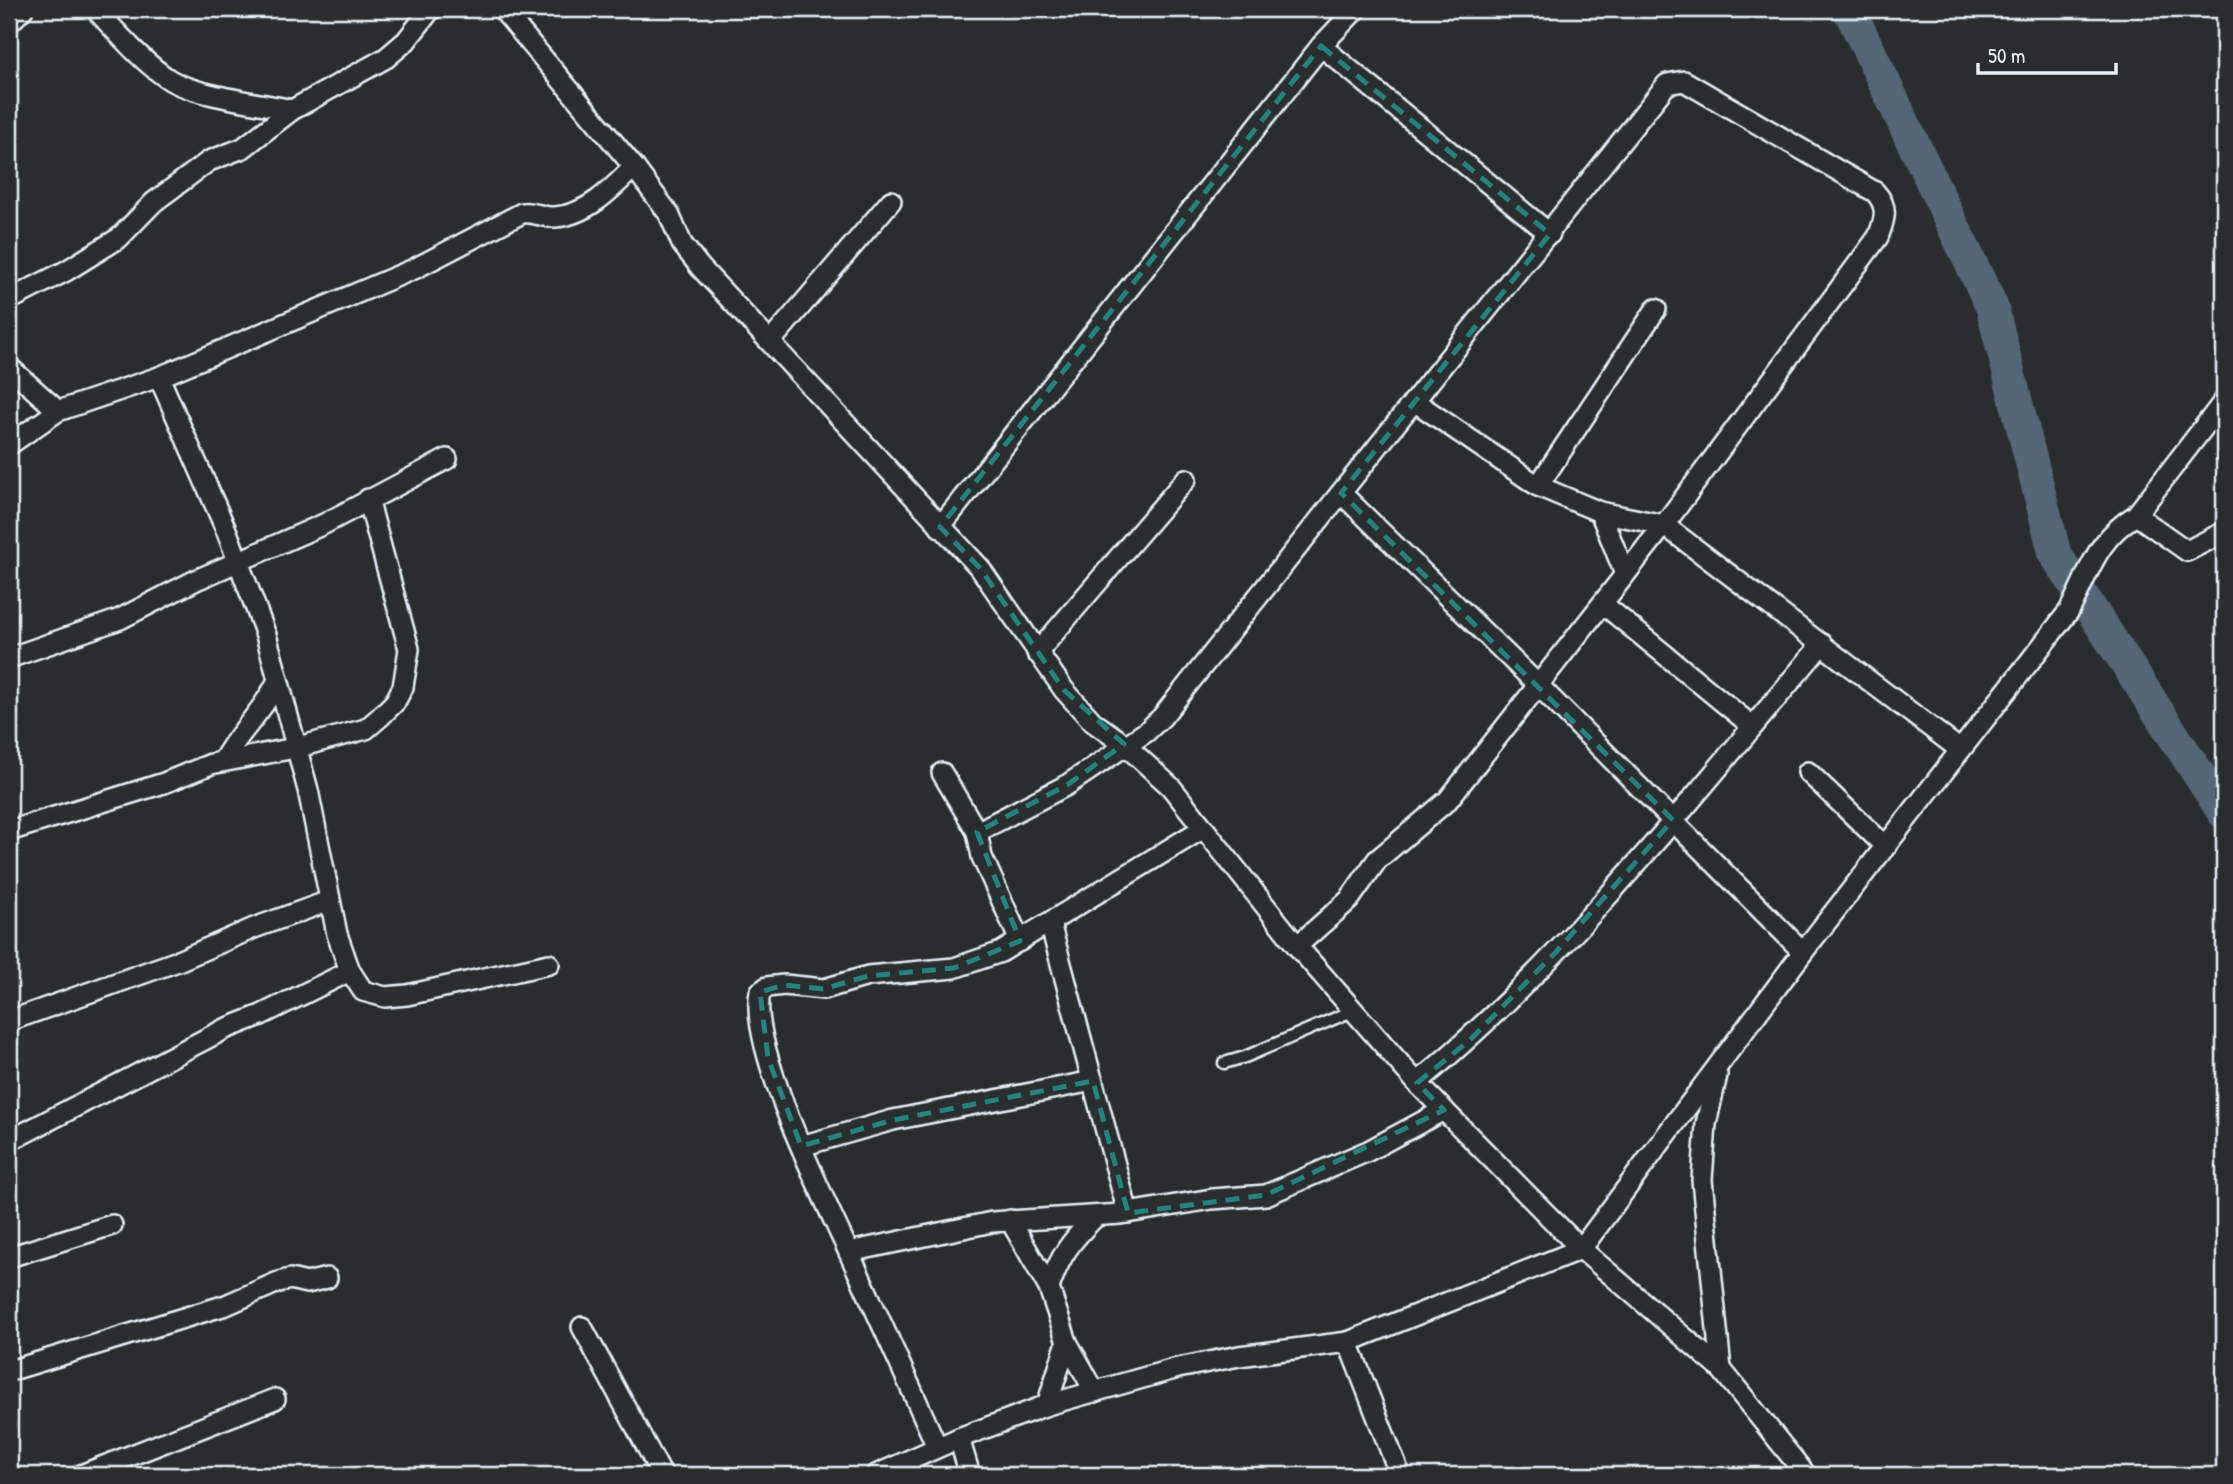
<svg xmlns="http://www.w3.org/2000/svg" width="2233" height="1484" font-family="'Patrick Hand',sans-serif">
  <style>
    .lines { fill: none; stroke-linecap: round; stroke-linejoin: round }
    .river { stroke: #546677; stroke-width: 33 }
    .service-casing { stroke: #e8f1f8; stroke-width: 15 }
    .minor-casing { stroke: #e8f1f8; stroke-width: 24 }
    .service { stroke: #2a2d2e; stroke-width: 10 }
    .minor { stroke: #2a2d2e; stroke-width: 19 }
    .marked { fill: none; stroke: #25827c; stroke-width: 5; stroke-dasharray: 14 9; stroke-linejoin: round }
  </style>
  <rect width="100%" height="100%" fill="#2a2d2e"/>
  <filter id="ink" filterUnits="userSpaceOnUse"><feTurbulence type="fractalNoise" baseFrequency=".0143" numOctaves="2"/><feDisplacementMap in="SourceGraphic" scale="14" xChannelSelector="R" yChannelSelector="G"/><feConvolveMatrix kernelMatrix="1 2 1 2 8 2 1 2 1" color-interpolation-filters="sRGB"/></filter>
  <g filter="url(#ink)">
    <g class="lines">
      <polyline class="river" points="1849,9 1992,307 2055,554 2224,813"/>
      <g class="service-casing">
        <polyline id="service" points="1224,1063 1245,1057 1352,1011"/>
      </g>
      <g class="minor-casing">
        <g id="minor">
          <path d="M95,9C118,33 142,62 170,80C197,96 260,103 292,110"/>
          <polyline points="502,9 634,167 669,214 682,244 700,267 980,568 1064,690 1093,722 1124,744 1171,787 1297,946 1417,1083 1581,1249 1721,1369 1806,1475"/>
          <polyline points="9,23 23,9"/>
          <polyline points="1321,46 1550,234"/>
          <polyline points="9,300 66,271 119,238 154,202 209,161 243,148 292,110 386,58 406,41 431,9"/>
          <polyline points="771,341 891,201"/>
          <polyline points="9,367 58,411"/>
          <polyline points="159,377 227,532 266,635 308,790 337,934 350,971 363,991 385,997 407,995 549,964"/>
          <polyline points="1414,401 1538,486 1600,512 1664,525 1959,749"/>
          <path d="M9,445L58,411L159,377L414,269L522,213C534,211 543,218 555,217C587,215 612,189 634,167"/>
          <polyline points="1538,486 1656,309"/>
          <polyline points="1341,493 1539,686 1803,952"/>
          <polyline points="1600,512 1625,574"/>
          <polyline points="2136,515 2187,551 2224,532"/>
          <polyline points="940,527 1321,46 1356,9"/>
          <polyline points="1603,604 1752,726"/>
          <polyline points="1037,653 1186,479"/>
          <polyline points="9,658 120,619 196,580 324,524 447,459"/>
          <path d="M223,761C238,732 263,712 277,682"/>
          <polyline points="1808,772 1885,846"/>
          <polyline points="942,773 977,832 982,857 1020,941"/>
          <polyline points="9,831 164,783 211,764 295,748 366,729 380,717 395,702 403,687 409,649 368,499"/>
          <path d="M977,832L1067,785L1146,732L1162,717L1667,84L1684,81L1875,192C1889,207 1885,219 1878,237L1664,525L1448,800L1377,860L1349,900L1297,946"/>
          <polyline points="1050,923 1128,1213"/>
          <polyline points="9,1021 178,961 254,928 329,901"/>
          <polyline points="1717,1075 1706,1124 1702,1180 1721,1369"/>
          <path d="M1417,1083C1570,956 1694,795 1822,644"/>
          <polyline points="9,1141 225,1029 261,1015 350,971"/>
          <polyline points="801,1146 893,1120 1093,1081"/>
          <polyline points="1010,1220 1049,1288 1067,1342 1095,1392"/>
          <polyline points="849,1252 992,1222 1121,1214 1212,1199 1266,1195 1368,1151 1444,1110"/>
          <polyline points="9,1257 112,1225"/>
          <path d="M1049,1288C1060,1255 1071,1241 1095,1217"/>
          <polyline points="582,1327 662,1475"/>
          <polyline points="1348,1342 1400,1475"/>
          <polyline points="9,1371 226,1305 276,1283 290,1279 307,1283 327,1278"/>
          <polyline points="1047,1405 1067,1342"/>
          <polyline points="959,1438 970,1475"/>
          <path d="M937,1447C909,1383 880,1320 851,1257C826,1202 748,1047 760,992L767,987L784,985L824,989L868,976L954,968L1001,952L1202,829"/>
          <polyline points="81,1475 275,1399"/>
          <path d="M876,1475L959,1438L1047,1405L1178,1368L1239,1356L1348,1342L1581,1249L1803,952L2069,611C2090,572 2095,540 2136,515L2224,401"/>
        </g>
      </g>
      <use href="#service" class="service"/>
      <use href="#minor" class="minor"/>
    </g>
  </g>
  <path class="marked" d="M1321,46L1550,234L1341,493L1673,820L1555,953L1471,1039L1417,1083L1444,1110L1266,1195L1128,1213L1093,1081L893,1120L801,1146L768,1058L760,992L784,985L824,989L868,976L954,968L1020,941L977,832L1067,785L1124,744L1064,690L980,568L940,527Z"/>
  <rect width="2233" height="1484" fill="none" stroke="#2a2d2e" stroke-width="35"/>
  <rect x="18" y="18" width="2198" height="1449" fill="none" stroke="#e8f1f8" stroke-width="2.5" filter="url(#ink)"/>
  <path d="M1978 63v10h138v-10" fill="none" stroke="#e8f1f8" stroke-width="3.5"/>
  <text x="1988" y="63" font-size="21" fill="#e8f1f8" stroke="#2a2d2e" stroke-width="5" paint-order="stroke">50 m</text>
</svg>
